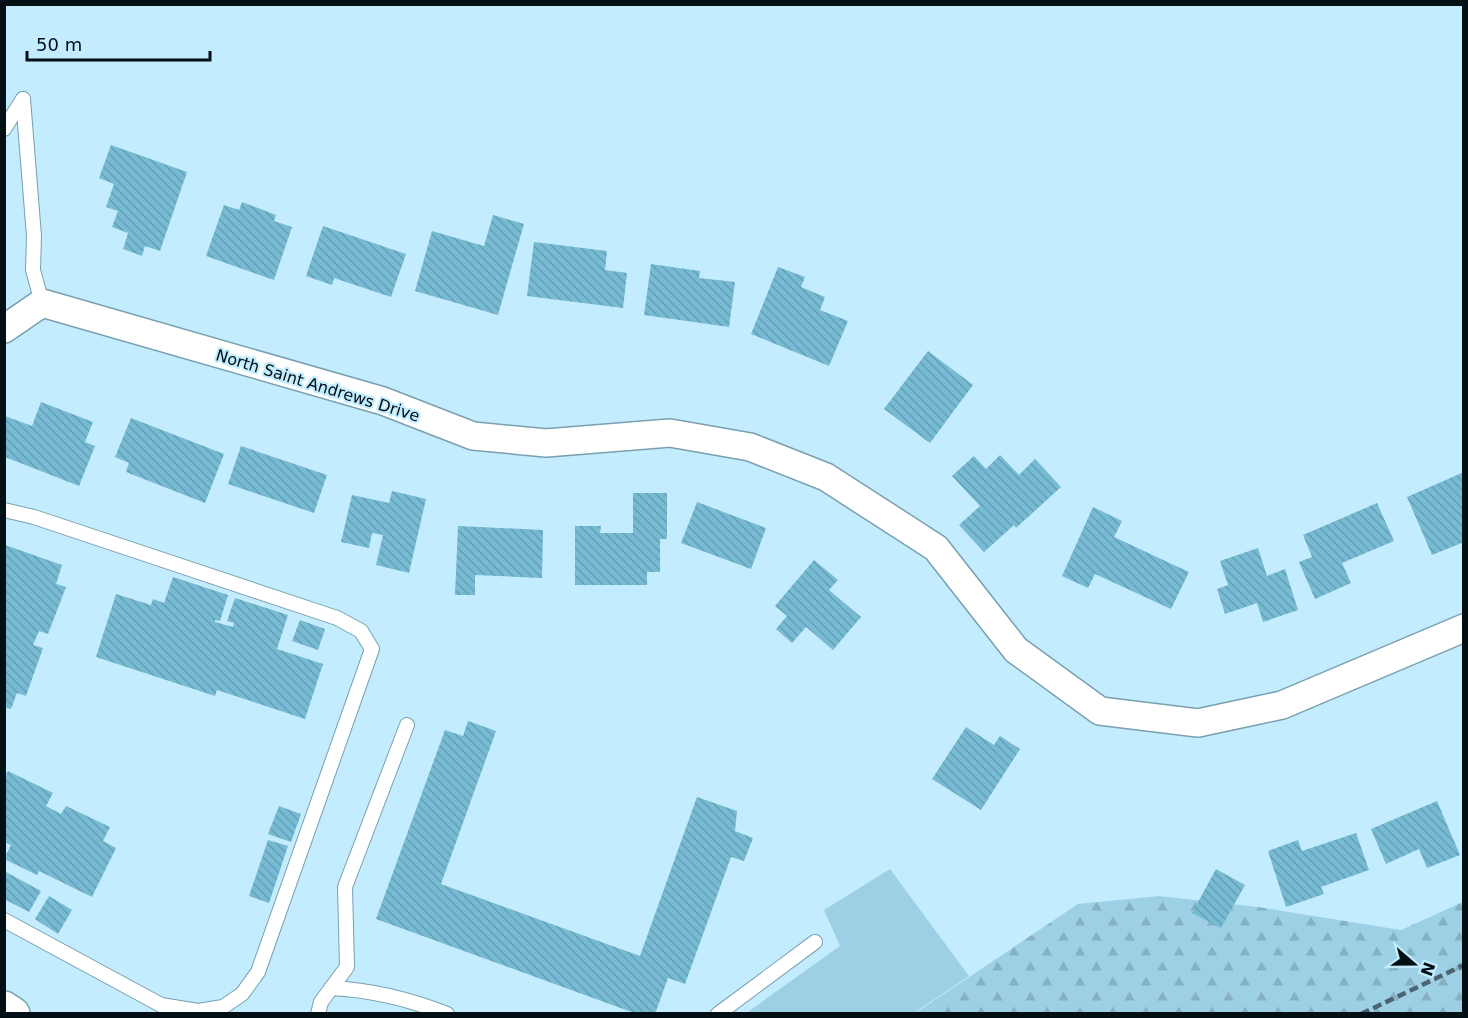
<svg xmlns="http://www.w3.org/2000/svg" width="1468" height="1018" font-family="'DejaVu Sans',sans-serif">
  <style>
    .grass { fill: #9dd0e4 }
    .forest { fill: url(#forest-firs) }
    .building { fill: url(#building-back-hatch) }
    .lines { fill: none; stroke-linecap: round; stroke-linejoin: round }
    .lane-casing { stroke: #78a0af; stroke-width: 16 }
    .street-casing { stroke: #78a0af; stroke-width: 30 }
    .primary-casing { stroke: #78a0af; stroke-width: 36 }
    .lane { stroke: #fff; stroke-width: 14 }
    .street { stroke: #fff; stroke-width: 27 }
    .primary { stroke: #fff; stroke-width: 33 }
    .rail { stroke: #4d6570; stroke-width: 4.5; stroke-dasharray: 9 4.5; stroke-linecap: butt }
    .labels { text-anchor: middle; stroke-width: 4.5; stroke-linejoin: round; paint-order: stroke }
    .street-label { font-size: 16px; fill: #020f15; stroke: #c3edfe }
  </style>
  <defs>
    <pattern id="forest-firs" width="22" height="20" patternUnits="userSpaceOnUse" patternTransform="scale(1.5)"><rect width="22" height="20" fill="#9dd0e4"/><path d="M5 1l3.5 6h-7zM16 11l3.5 6h-7z" fill="#86b1c3"/></pattern>
    <pattern id="building-back-hatch" width="6" height="6" patternUnits="userSpaceOnUse" patternTransform="scale(1.5)"><rect width="6" height="6" fill="#77bad3"/><path d="M-1 5l2 2M0 0l6 6M5-1l2 2" fill="none" stroke="#659fb4"/></pattern>
  </defs>
  <rect width="100%" height="100%" fill="#c3edfe"/>
  <polygon class="grass" points="890,869 969,976 914,1013 745,1014 840,946 824,910"/>
  <polygon class="forest" points="1159,896 1258,907 1401,930 1463,902 1463,1013 914,1014 1078,904"/>
  <g class="building">
    <polygon points="111,145 187,172 160,251 145,246 142,256 123,249 128,233 112,227 118,211 106,207 114,184 99,178"/>
    <polygon points="242,202 276,215 274,221 292,227 274,280 206,256 224,205 239,210"/>
    <polygon points="493,215 524,224 498,315 415,291 432,231 484,246"/>
    <polygon points="323,226 406,254 391,297 334,278 332,285 306,276"/>
    <polygon points="534,242 607,251 605,270 627,273 623,308 527,296"/>
    <polygon points="651,264 700,271 699,278 735,282 729,327 644,315"/>
    <polygon points="778,267 805,277 801,287 825,297 820,310 848,321 829,366 751,334"/>
    <polygon points="928,351 973,385 930,443 884,409"/>
    <polygon points="41,402 93,422 85,442 95,446 79,486 5,457 5,416 32,426"/>
    <polygon points="131,418 224,454 205,503 126,472 129,463 115,457"/>
    <polygon points="241,446 327,475 314,513 228,484"/>
    <polygon points="1000,455 1019,475 1035,459 1061,487 1016,528 1014,525 984,552 959,525 980,506 952,476 974,456 986,469"/>
    <polygon points="1464,472 1464,542 1432,555 1407,497"/>
    <polygon points="392,491 426,499 409,573 376,565 383,535 372,533 369,548 341,542 352,495 389,503"/>
    <polygon points="633,493 667,493 667,539 660,539 660,572 647,572 647,585 575,585 575,526 601,526 600,533 633,533"/>
    <polygon points="697,502 766,528 751,569 681,543"/>
    <polygon points="1377,503 1394,541 1342,563 1351,583 1315,599 1299,562 1312,557 1303,535"/>
    <polygon points="1093,507 1122,521 1114,537 1189,572 1171,609 1095,574 1088,588 1062,576"/>
    <polygon points="458,526 543,530 542,578 475,575 475,595 455,595"/>
    <polygon points="5,545 62,565 56,584 66,587 48,634 39,631 33,645 43,648 26,696 17,693 11,709 4,707"/>
    <polygon points="1258,548 1267,576 1285,569 1298,610 1263,622 1257,603 1225,614 1217,589 1228,585 1220,561"/>
    <polygon points="814,560 838,580 829,590 861,617 833,650 806,627 792,643 776,629 787,616 775,606"/>
    <polygon points="173,577 228,595 220,621 215,620 215,622 233,627 234,623 227,621 235,598 288,615 277,649 323,664 305,719 217,690 215,696 96,657 116,594 151,605 153,599 164,603"/>
    <polygon points="300,620 325,629 318,650 292,641"/>
    <polygon points="468,721 496,731 441,884 640,956 697,797 737,811 735,831 753,838 744,861 731,857 685,984 668,978 655,1014 637,1014 376,919 445,730 463,736"/>
    <polygon points="966,727 994,745 1000,736 1020,749 981,810 932,779"/>
    <polygon points="8,771 53,793 46,806 61,814 66,806 110,827 103,841 116,848 92,897 39,871 37,875 4,859 11,845 4,842 4,778"/>
    <polygon points="1437,801 1460,855 1427,868 1419,849 1386,864 1371,829"/>
    <polygon points="279,806 301,814 291,842 268,834"/>
    <polygon points="1356,833 1369,870 1321,887 1324,894 1286,907 1268,851 1298,840 1302,851"/>
    <polygon points="268,840 288,846 269,903 249,896"/>
    <polygon points="1216,869 1245,885 1221,928 1192,913"/>
    <polygon points="4,871 41,891 29,912 4,899"/>
    <polygon points="49,896 72,910 58,934 35,919"/>
  </g>
  <g class="lines">
    <g class="lane-casing">
      <g id="lane">
        <polyline points="23,99 34,236 33,270 42,303"/>
        <polyline points="4,129 23,99"/>
        <polyline points="4,510 34,517 337,618 361,631 372,649 258,972 242,994 223,1007 198,1011 161,1005 4,920"/>
        <path d="M331,988C372,990 409,999 447,1014"/>
        <polyline points="318,1014 321,1002 347,967 345,887 407,725"/>
        <polyline points="718,1014 815,942"/>
      </g>
    </g>
    <g class="street-casing">
      <polyline id="street" points="4,329 42,303 383,401 473,436 546,443 670,433 750,447 826,477 936,548 1016,650 1100,711 1198,723 1282,705 1464,628"/>
    </g>
    <g class="primary-casing">
      <polyline id="primary" points="4,1008 13,1014"/>
    </g>
    <use href="#lane" class="lane"/>
    <use href="#street" class="street"/>
    <use href="#primary" class="primary"/>
    <polyline class="rail" points="1361,1014 1464,965"/>
  </g>
  <g class="labels">
    <g class="street-label">
      <text transform="translate(318 385) rotate(17)" y="6">North Saint Andrews Drive</text>
    </g>
  </g>
  <rect width="1468" height="1018" fill="none" stroke="#020f15" stroke-width="12"/>
  <g transform="translate(1414 964) rotate(110)" stroke="#c3edfe" stroke-width="4.5" paint-order="stroke">
  <path d="M0-4.5L10 22L0 15L-10 22Z" fill="#020f15"/>
  <text y="-9" font-size="16" font-weight="bold" text-anchor="middle" fill="#020f15">N</text>
  </g>
  <path d="M27 51v9h183v-9" fill="none" stroke="#020f15" stroke-width="3"/>
  <text x="36" y="51" font-size="18" fill="#020f15" stroke="#c3edfe" stroke-width="4.5" paint-order="stroke">50 m</text>
</svg>
